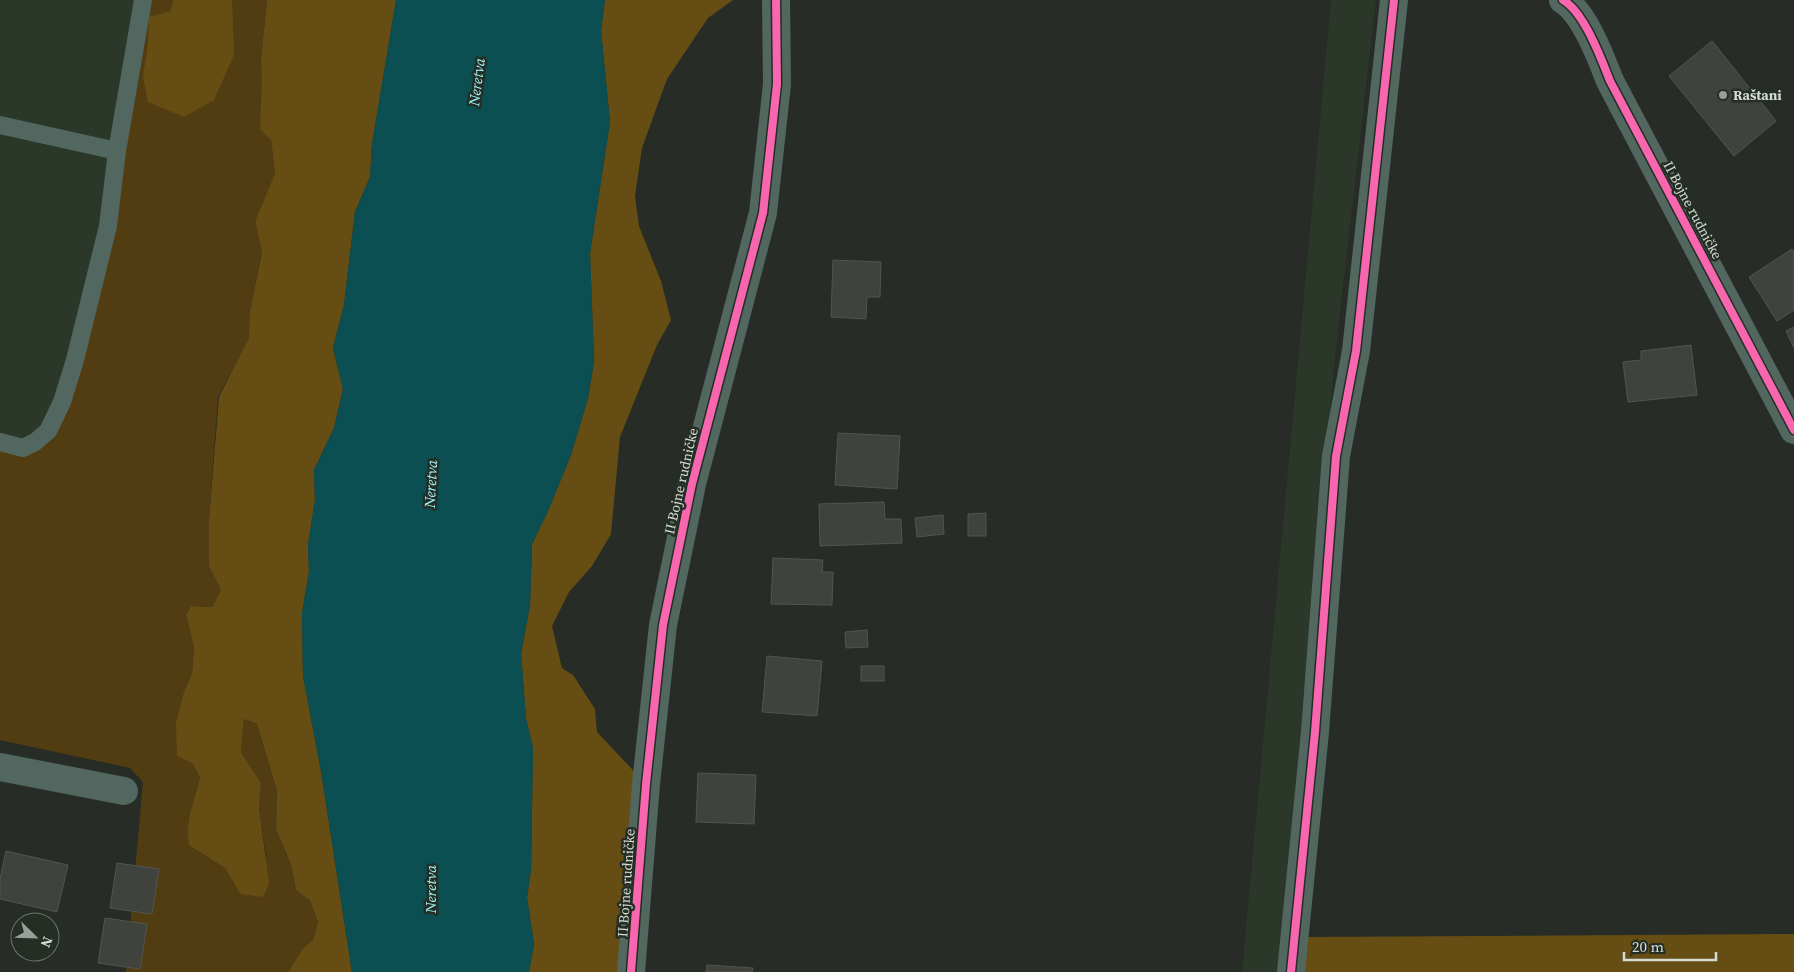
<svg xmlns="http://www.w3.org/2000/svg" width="1794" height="972" font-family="'Source Serif 4',serif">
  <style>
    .built { fill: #2a3729 }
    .green { fill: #513d11 }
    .forest { fill: #654d13 }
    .water { fill: #0b4f52 }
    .building { fill: #40433d; stroke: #52554f }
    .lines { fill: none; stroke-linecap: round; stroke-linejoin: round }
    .service { stroke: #526760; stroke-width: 18 }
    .minor { stroke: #526760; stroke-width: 28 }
    .tertiary { stroke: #526760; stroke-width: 28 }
    .cycleway-casing { stroke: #252e24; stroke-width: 11 }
    .cycleway { stroke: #f766af; stroke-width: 8 }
    .poi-dot { fill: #999e98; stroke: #252e24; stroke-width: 2 }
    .labels { text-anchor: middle; stroke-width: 5; stroke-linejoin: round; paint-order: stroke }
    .poi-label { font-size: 14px; font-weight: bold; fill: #d6dcd5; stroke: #252e24; text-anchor: start }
    .street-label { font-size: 14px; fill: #d6dcd5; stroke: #252e24 }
    .water-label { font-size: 15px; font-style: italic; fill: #9ff5fa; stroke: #252e24 }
  </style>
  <rect width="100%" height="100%" fill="#272c26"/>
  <g class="built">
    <polygon points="0,0 143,0 117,151 62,402 23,448 0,442"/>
    <polygon points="1331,0 1376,0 1336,348 1279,972 1242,972"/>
  </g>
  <path class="green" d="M143,0H267L261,59L275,173L255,221L262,251L250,311V338L218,397L209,520V566L221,590L212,607L191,606L186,615L194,648L192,673L184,692L192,763L200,777C195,800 184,821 189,844L225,868L240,894L266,856L259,807L261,783L241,752L244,719L257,724L277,791L276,831L291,864L296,890L310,901L318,922L313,940L303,948L288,972H126L143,782L130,768L0,740V442H35L75,360Z"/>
  <g class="forest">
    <polygon points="173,0 232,0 234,55 214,100 184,117 148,102 143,76 148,44 149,17 171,11"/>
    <path d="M267,0H396L372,144L370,177L355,212L344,305L333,348L343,389L334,428L314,470L315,500L308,545L309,572L302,613L303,676L321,771L352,972H288L303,948L313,940L318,922L310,901L296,890L291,864L276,830L277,791L257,724L244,719L241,752L261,783L259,807L269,884L263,897L240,894L225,868L189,845C184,821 195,800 200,777L192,763L177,756L176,722L184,692L192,673L194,648L186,615L191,606L212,607L221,590L209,566V520L219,397L249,338L250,311L262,252L255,221L275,173L271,140L260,129L262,81L261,59Z"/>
    <polygon points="605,0 733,0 708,18 667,79 642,148 635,196 639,226 661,281 671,320 657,345 620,437 611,534 592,566 569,592 552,626 562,668 573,675 595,709 597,732 646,784 631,972 529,972 534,944 527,898 531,869 533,748 526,719 521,653 530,605 532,544 548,511 571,455 588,398 594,361 590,253 610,122 601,31"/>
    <polygon points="1794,934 1794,972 1303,972 1307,937"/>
  </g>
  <polygon class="water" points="396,0 605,0 601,31 610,122 590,253 594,361 588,398 571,455 548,511 532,544 530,605 521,653 526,719 533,748 531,869 527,898 534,944 529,972 352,972 321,771 303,676 302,613 309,572 308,545 315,500 314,470 334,428 343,389 333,348 344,305 355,212 370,177 372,144"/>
  <g class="building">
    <polygon points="1712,41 1776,121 1734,156 1669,76"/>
    <polygon points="1792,249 1794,253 1794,310 1777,321 1749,277"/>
    <polygon points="833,260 881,262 880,297 867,297 866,319 831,317"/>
    <polygon points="1794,327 1794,348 1786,331"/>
    <polygon points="1691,345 1697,395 1628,402 1623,362 1641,360 1641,351"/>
    <polygon points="838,433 900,436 897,489 835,485"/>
    <polygon points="884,502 885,519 901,519 902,543 820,546 819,504"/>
    <polygon points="986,513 986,536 968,536 968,514"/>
    <polygon points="943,515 944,534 917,537 915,518"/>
    <polygon points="773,558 823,560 822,572 833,572 832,605 771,604"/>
    <polygon points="867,630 868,647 846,648 845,632"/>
    <polygon points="767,656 822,661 817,716 762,712"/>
    <rect x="861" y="666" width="23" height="15"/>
    <polygon points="698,773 756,775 754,824 696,822"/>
    <polygon points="6,851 68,865 57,912 0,899 0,879"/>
    <polygon points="117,863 159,869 152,914 110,908"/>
    <polygon points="105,918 147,924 140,969 98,963"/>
    <polygon points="707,965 753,968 752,972 706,972"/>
  </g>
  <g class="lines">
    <g class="service">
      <polyline points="0,125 117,151"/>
      <polyline points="0,442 23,448 35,442 48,431 62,402 75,360 108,226 117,151 143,0"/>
    </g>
    <g class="minor">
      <path d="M1563,0C1584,12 1601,58 1610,81L1794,430"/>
      <polyline points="0,767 124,791"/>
      <polyline points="1291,972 1315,732 1336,456 1356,351 1394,0"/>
    </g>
    <polyline class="tertiary" points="631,972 646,784 663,625 692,484 763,213 777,84 776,0"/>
    <g class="cycleway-casing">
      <g id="cycleway">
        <path d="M1563,0C1584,12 1601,58 1610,81L1794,430"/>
        <polyline points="631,972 646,784 663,625 692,484 763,213 777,84 776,0"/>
        <polyline points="1291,972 1315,732 1336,456 1356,351 1394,0"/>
      </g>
    </g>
    <use href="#cycleway" class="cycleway"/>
  </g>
  <circle class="poi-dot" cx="1723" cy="95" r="5"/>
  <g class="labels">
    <g class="poi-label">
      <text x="1733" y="100">Raštani</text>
    </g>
    <g class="street-label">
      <text transform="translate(1693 210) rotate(62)" y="5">II Bojne rudničke</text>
      <text transform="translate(681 481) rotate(-77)" y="5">II Bojne rudničke</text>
      <text transform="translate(626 883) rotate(-86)" y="5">II Bojne rudničke</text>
    </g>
    <g class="water-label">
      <text transform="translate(477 82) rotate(-83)" y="5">Neretva</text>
      <text transform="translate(431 484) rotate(-87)" y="5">Neretva</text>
      <text transform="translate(431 889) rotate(-90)" y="5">Neretva</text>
    </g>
  </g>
  <g transform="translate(35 937) rotate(113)"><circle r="24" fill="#252e24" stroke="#6c746b"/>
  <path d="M0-4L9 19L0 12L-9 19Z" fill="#999e98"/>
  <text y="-8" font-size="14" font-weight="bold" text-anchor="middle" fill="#d6dcd5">N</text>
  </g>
  <path d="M1624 952v8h92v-8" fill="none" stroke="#d6dcd5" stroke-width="2.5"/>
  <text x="1632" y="952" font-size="15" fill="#d6dcd5" stroke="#252e24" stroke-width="4" paint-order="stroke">20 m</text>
</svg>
